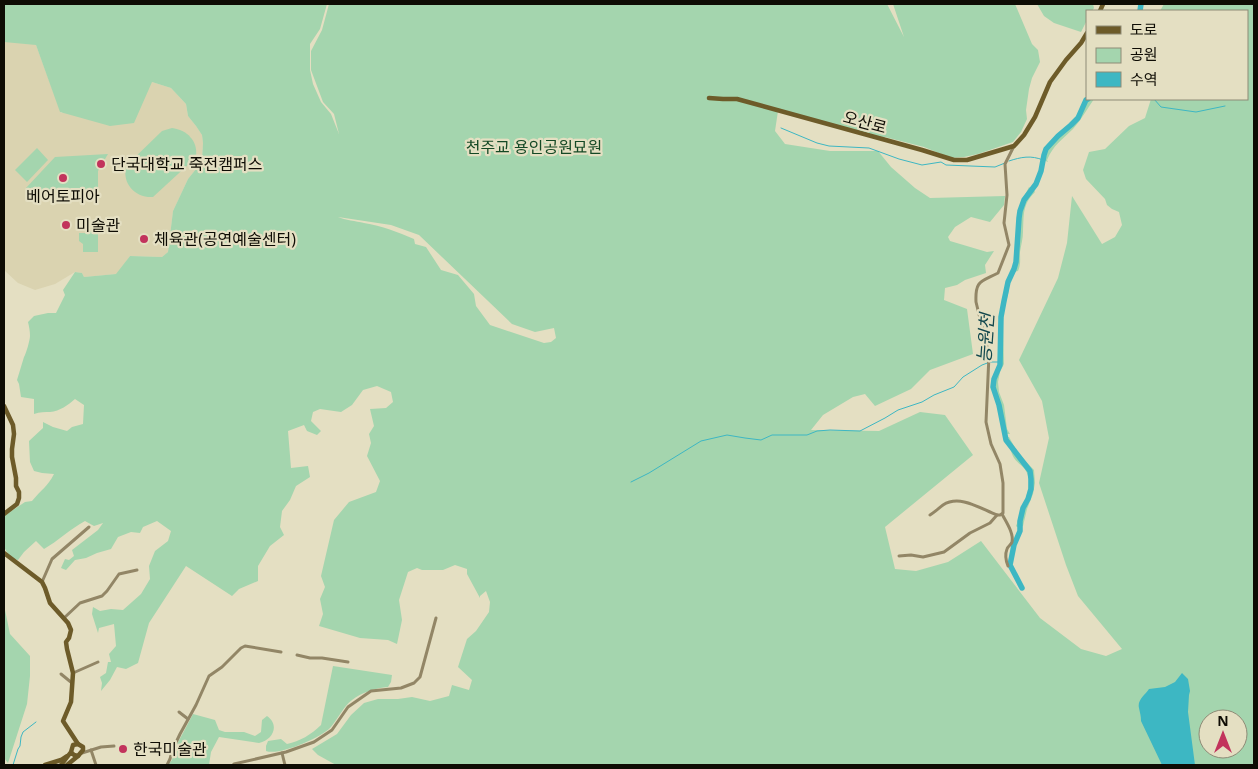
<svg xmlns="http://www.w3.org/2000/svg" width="1258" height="769" font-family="'Open Sans','Noto Sans KR',sans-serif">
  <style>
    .built { fill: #dad3b0 }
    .green { fill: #a4d5ae; fill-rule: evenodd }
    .water { fill: #3db7c3 }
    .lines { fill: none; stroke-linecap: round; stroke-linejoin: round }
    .stream { stroke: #3db7c3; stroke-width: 1 }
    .river { stroke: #3db7c3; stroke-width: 5.5 }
    .street { stroke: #928666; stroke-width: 3 }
    .secondary { stroke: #6d5b29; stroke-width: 4.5 }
    .poi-dot { fill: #c2335c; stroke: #e4dfc2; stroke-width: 2 }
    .labels { text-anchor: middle; stroke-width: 4.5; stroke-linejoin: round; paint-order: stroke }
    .street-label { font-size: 16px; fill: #0e0c04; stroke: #e4dfc2 }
    .park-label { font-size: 16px; fill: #144925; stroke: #e4dfc2 }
    .poi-label { font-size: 16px; fill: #0e0c04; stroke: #e4dfc2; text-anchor: start }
    .water-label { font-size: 18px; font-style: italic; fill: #12474d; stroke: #e4dfc2 }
  </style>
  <rect width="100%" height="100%" fill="#e4dfc2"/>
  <polygon class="built" points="4,32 36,45 61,113 152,82 171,88 186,104 188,116 196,126 202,135 203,143 202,159 196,169 188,179 173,211 168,252 162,257 130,256 117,274 84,277 82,273 75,272 55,284 35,290 18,283 4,270"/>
  <g class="green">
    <path d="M4,4H327L320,29L310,44V70L313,84L321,102L331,114L339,134L334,114L323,102L311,70V51L322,30L329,4H887L904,37L893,4H1016H1015L1032,44L1038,50L1040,62L1032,78L1029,89L1026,110L1027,119L1021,132L1013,142L978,154L964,157L951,158L924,147L885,137L883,140L778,111L775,131L785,144L830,151H878L891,167L915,188L930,198L1005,196L1004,205L990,222L971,217L955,227L948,237L950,241L987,252L994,251L985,265L986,273L965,280L957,285L945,288L944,300L967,309L973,354L930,370L911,389L875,406L865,394L853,397L823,415L811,430L879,431L920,412L945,415L973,455L885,527L895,569L916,571L948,562L981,541L1040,618L1081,649L1106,656L1122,649L1078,596L1066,565L1039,483L1049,438L1042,401L1019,360L1058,278L1067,243L1072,196L1102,244L1115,237L1122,225L1119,212L1112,209L1107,205L1105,199L1086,179L1083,170L1089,152L1105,149L1129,126L1145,118L1151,99H1247V11H1160L1164,4H1254V765H336L318,755L312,749L337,734L351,715L364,703L378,699H398L412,697L430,701L449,696L452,685L469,690L472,680L458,667L467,639L476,631L489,612L490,602L486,591L480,596V598L467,574V569L455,565L443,570H422L417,568L408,572L399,600L402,620L397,644L388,640L360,638L319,626L323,614L320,599L325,587L321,576L334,520L349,502L376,492L380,481L367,456L371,443L369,434L374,426L370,409L386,408L393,402L391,392L377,386L363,390L352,405L341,412L320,409L313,412L311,421L321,431L317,435L307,431L304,425L288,431L291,468L308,466L310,477L296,486L290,500L282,511L280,527L284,535L270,546L258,566V581L239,589L232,596L186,566L149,623L138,663L126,669L117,667L110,680L101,691L102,683L100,677L106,673L108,662H111L109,654L116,646L114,624L99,628L98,633L92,614L93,607L100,611L111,609L123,610L141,594L150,579L149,566L155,551L168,541L171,531L157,521L143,527L140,533L131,532L118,537L111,549L97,553L86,558L75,560L66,570L61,568L65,559L69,560L74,556L72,550L98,530L103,523L94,526L85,521C70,529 58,541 44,549L36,541L24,552L18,560C12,559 6,553 4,546C2,540 4,523 4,516L25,502L32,501C41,490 48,486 54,474L42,473L34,471L30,462L29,441L43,428V422L53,427L67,431L72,427L83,424L84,405L75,399C68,405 60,411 50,412C45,412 40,412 34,414V399L21,397L19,384L17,380L24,357C26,354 30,340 30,336C30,331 29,326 28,322L34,316L48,313H56L65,295L63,290L75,272L82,273L84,277L116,274L130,256L162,257L168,252L173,211L188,179L196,169L202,159L203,143L202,135L196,126L188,116L186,104L171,88L152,82L134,123L110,126L60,112L36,45L4,42ZM338,217L391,225L419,235L512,324L535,332L554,328L556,338L551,342L544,343L490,325L476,306L474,294L458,275L441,270L426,247L415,244L414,239C398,232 382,226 364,223C356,221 345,220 338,217ZM1208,719H1238V749H1208Z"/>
    <polygon points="1037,4 1093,4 1094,8 1092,11 1087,11 1087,20 1081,32 1054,23 1044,16"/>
    <path d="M1089,99H1094C1087,109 1081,120 1073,129C1062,140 1054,144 1047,160L1048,162L1043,160C1050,137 1066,135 1078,119C1082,114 1084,106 1087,101Z"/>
    <path d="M172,128C187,130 198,141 196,156L191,162L153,197C135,198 122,184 126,166L162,131Z"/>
    <polygon points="37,148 48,160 27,182 15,170"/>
    <polygon points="108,154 98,171 98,189 47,191 34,197 26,188 55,157"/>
    <path d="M1029,187L1032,189C1023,200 1016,214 1019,228C1020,209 1021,205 1033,189L1035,192C1022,205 1024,215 1023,232C1023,239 1021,245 1020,252C1020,258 1021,265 1018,271L1014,272L1017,261L1018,244C1016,254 1017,263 1012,272H1011C1021,258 1016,234 1018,217C1019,206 1024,197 1029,187Z"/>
    <polygon points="87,231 98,231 98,252 83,252 83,244 79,241 79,233 86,233"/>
    <path d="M1006,289V291L1009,290L1004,311L1003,321L1004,364L1000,372L998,382L999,392L1004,405L1007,429L1010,434H1006L997,402L992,389L993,378L998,366V363L1000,362C999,368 995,373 994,378C992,387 998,403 1001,412L997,393L994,387L995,379L1001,366V330L1000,360L998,361L1000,351L999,317Z"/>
    <path d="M1007,437H1009L1018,453L1034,470L1035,483L1033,494L1027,509L1023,526L1021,527V522L1020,527H1017L1016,526C1021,511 1033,487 1027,473C1024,466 1018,464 1014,458C1011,453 1010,446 1006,441L1030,470L1007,440Z"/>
    <polygon points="4,610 5,610 10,634 30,656 30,676 27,704 8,763 4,758"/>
    <path d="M333,666L392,675L391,682L388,687C376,688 362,692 352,700C343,707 338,719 330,728C320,738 279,756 266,751V746L268,741L281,739L287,744C300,741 311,735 321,725Z"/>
    <path d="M193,714L215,720L219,730L225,732H244L255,736L261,732L262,720L267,716C280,725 273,740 259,743L219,737L211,752L209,765H168L172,760L175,748Z"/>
  </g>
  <path class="water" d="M1182,673L1188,679L1190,691L1189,695L1188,712L1195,765H1162L1141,721C1141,716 1140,713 1139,708C1137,700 1145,695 1149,689L1165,687L1175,682Z"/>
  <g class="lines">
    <g class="stream">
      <polyline points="1154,99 1161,107 1196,112 1225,106"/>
      <polyline points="781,128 817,143 829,146 869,148 899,159 922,165 941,162 946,165 995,167 1005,163"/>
      <path d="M1009,161C1021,157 1031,155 1043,160"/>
      <polyline points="631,482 649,473 701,441 727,435 745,438 761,440 772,435 807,435 817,431 830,430 860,431 885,418 898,410 922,402 934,395 954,387 963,377 982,365 990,362 1000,362"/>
      <polyline points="13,765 18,749 20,746 21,737 23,732 36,722"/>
    </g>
    <g class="river">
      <polyline points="1140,11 1141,4"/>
      <polyline points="1022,588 1010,565 1014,545 1020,531 1020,521 1023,508 1028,499 1031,489 1031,479 1030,471 1006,440 999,405 993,387 994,379 1000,365 1001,317 1004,301 1008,282 1014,269 1016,262 1019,218 1020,211 1024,200 1036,184 1041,171 1044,155 1046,149 1058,136 1071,125 1078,118 1086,100 1088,99"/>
    </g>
    <g class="street">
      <path d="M1002,514C1006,522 1014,533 1012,542C1011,545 1008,546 1007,549C1005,554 1006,561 1008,566"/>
      <path d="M930,515C935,512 939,508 943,505C960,494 981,509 997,515H1000L1003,513V483L1000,464L991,444L986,422L989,355L976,302C975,280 981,282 998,273L1009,245L1004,223L1007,195L1005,164L1014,146"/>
      <polyline points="899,556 911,555 923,557 944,552 970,533 990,523 997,515"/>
      <polyline points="42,582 52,559 89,527"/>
      <polyline points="64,618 80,603 102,596 107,591 119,574 137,570"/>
      <polyline points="297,655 310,658 322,658 348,662"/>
      <polyline points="73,673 98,662"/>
      <polyline points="61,674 72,683"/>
      <polyline points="179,712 188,719"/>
      <polyline points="91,750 96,765"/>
      <polyline points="82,753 101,747 114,746"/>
      <polyline points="282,753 285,765"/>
      <polyline points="167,765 170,759 172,751 180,734 196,705 209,676 222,667 241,648 245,646 281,652"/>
      <polyline points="233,765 234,764 286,752 314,742 332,730 348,707 371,691 401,688 414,683 420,677 436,618"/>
    </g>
    <g class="secondary">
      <polyline points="1100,11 1103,4"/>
      <polyline points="709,98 723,99 737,99 922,150 954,160 967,160 1014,146 1024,135 1035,117 1050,82 1066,60 1081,43 1087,33"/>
      <polyline points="4,406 13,425 14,434 12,449 12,457 16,478 16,486 19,492 19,498 17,504 4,514"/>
      <polyline points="4,553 42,582 45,588 50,603 68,623 71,630 69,638 66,642 67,649 73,673 71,702 63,721 78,744"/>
      <polyline points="45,765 61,760 67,756"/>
      <polyline points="61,765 71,752 73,745 78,744 83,747 83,750 78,756 74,755 71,752"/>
      <polyline points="67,765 78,756"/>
    </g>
  </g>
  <g class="poi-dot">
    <circle cx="101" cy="164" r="5"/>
    <circle cx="63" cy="178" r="5"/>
    <circle cx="66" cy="225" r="5"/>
    <circle cx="144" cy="239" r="5"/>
    <circle cx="123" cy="749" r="5"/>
  </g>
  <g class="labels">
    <g class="street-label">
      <text transform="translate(865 122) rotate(15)" y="6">오산로</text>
    </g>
    <g class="park-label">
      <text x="534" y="153">천주교 용인공원묘원</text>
    </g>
    <g class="poi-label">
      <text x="111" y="170">단국대학교 죽전캠퍼스</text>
      <text x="63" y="202" text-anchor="middle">베어토피아</text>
      <text x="76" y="231">미술관</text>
      <text x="154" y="245">체육관(공연예술센터)</text>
      <text x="133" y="755">한국미술관</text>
    </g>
    <g class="water-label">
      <text transform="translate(986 338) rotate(-86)" y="6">능원천</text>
    </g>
  </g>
  <rect width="1258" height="769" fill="none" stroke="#0e0c04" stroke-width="10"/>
  <rect x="1086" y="10" width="162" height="90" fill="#e4dfc2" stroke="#8e8b76"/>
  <rect x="1096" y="26" width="25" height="8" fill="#6d5b29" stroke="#8e8b76"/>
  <text x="1130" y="35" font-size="15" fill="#0e0c04">도로</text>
  <rect x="1096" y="48" width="25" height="15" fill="#a4d5ae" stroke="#8e8b76"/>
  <text x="1130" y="60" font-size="15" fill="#0e0c04">공원</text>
  <rect x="1096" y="72" width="25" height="15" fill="#3db7c3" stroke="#8e8b76"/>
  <text x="1130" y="85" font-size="15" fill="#0e0c04">수역</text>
  <g transform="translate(1223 734)"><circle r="24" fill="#e4dfc2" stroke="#8e8b76"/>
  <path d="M0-4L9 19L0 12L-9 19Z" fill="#c2335c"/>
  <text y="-8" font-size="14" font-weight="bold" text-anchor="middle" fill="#0e0c04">N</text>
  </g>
</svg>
